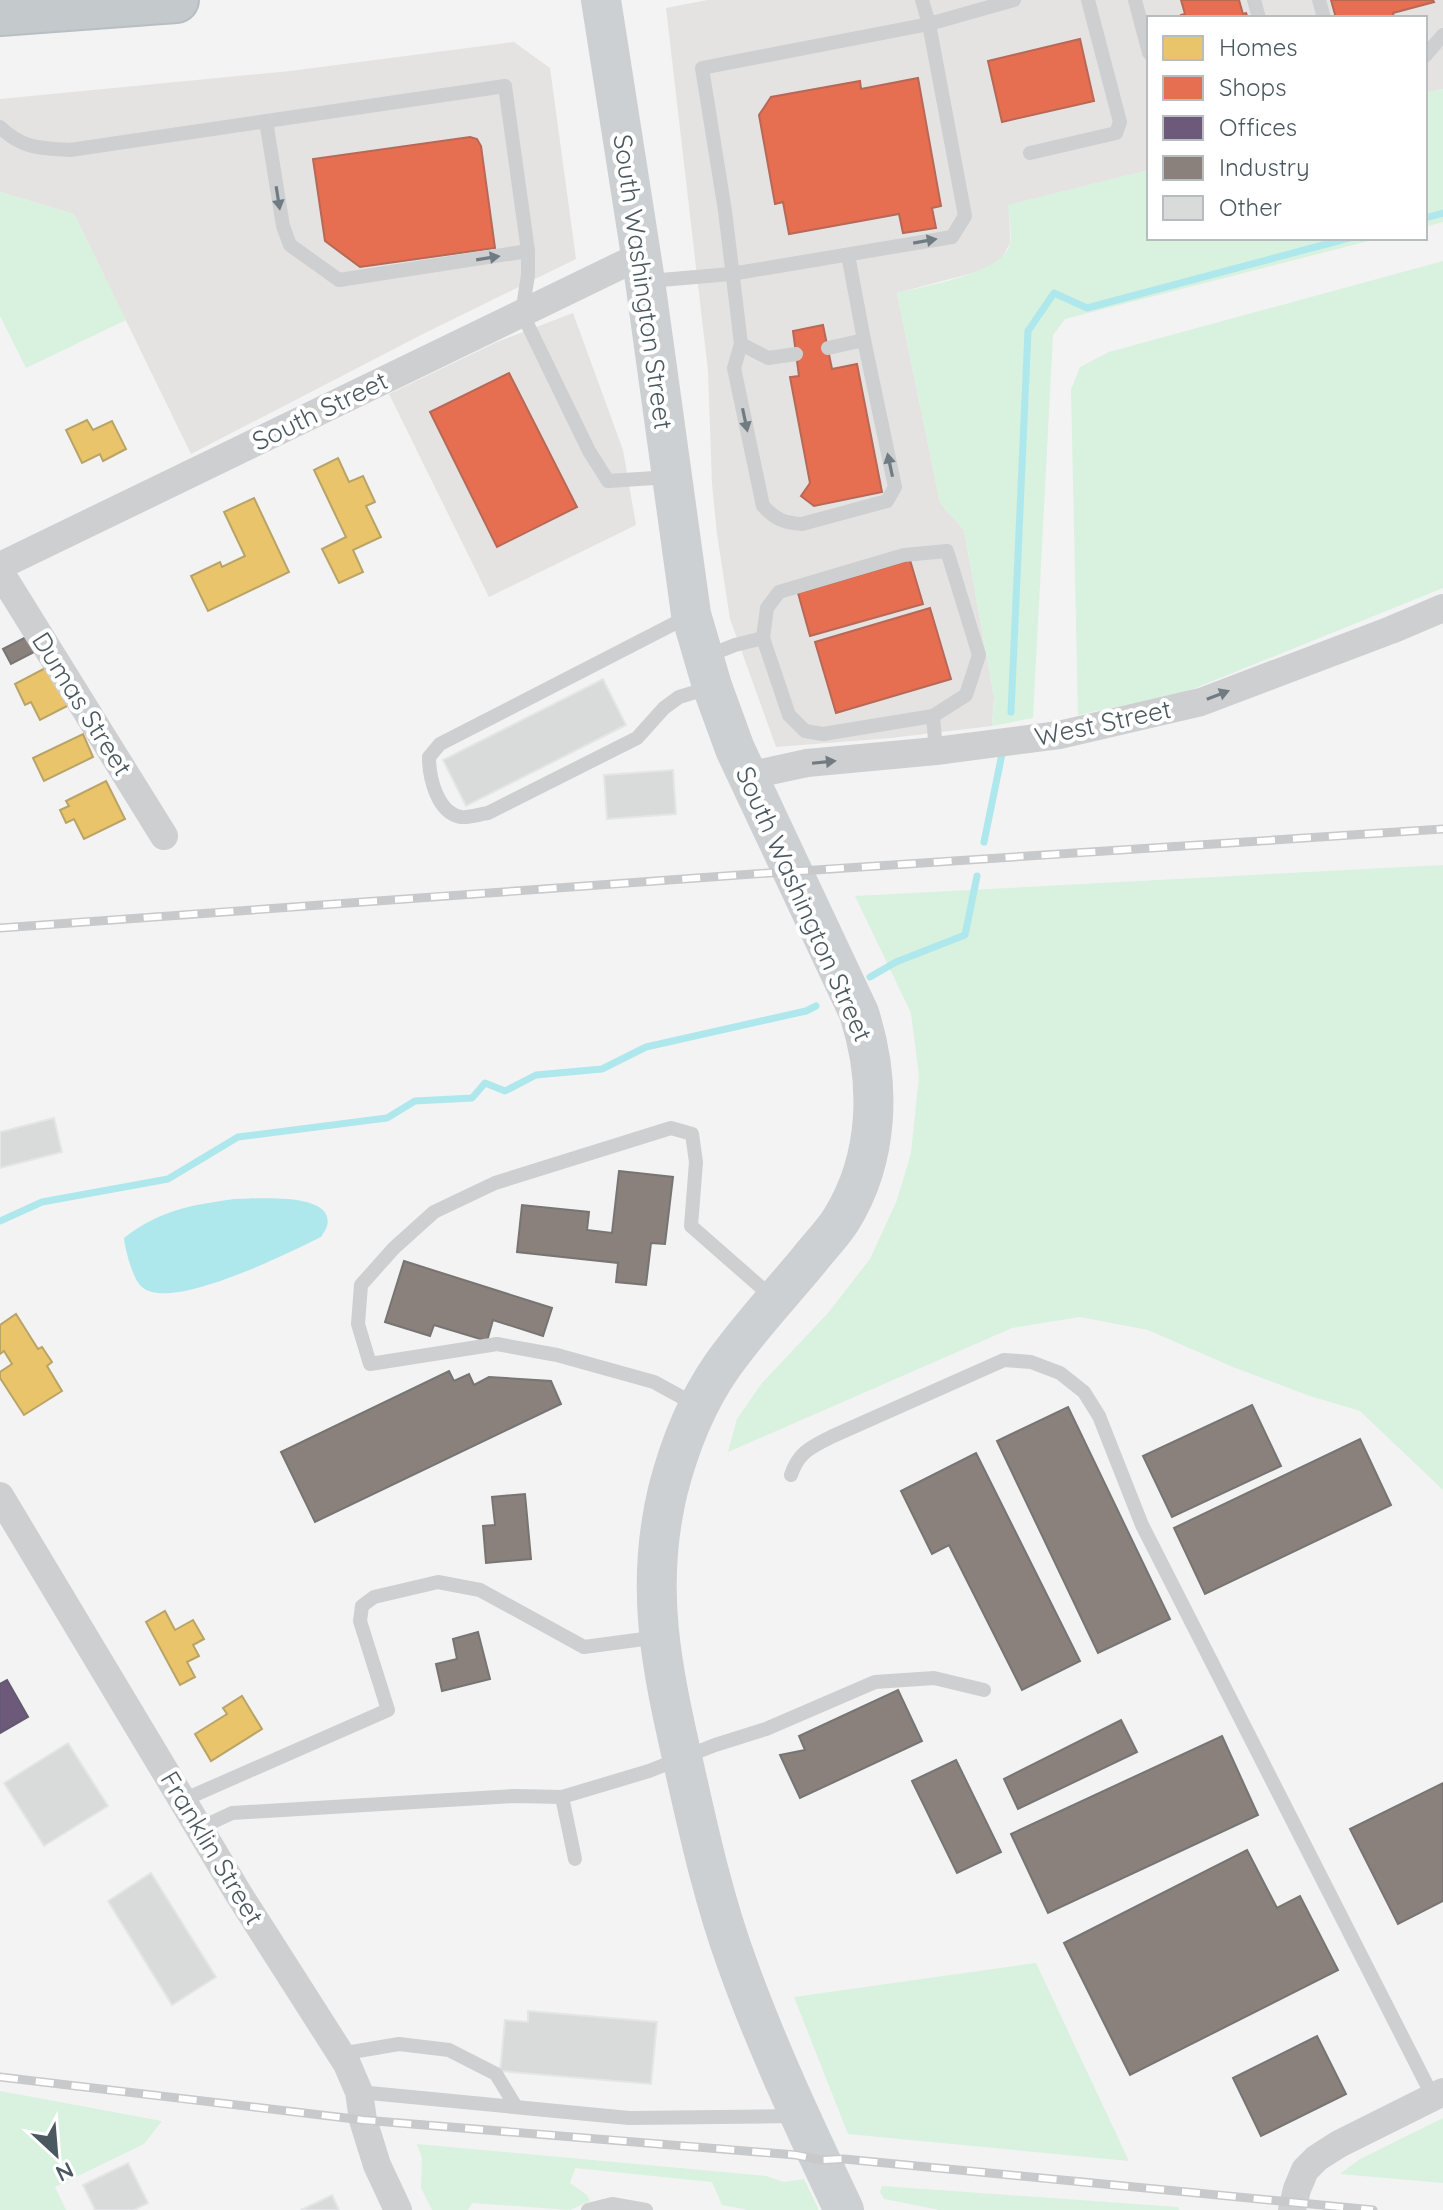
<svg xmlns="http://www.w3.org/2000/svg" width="1443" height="2210" font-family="Quicksand,sans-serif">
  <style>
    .commercial { fill: #e4e3e1 }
    .green { fill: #d9f1df }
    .water { fill: #aee8ed }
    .homes { fill: #e9c46a; stroke: #b9a467; stroke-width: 2 }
    .shops { fill: #e76f51; stroke: #b86856; stroke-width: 2 }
    .offices { fill: #6d597a; stroke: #625972; stroke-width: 2 }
    .industry { fill: #8a817c; stroke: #777574; stroke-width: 2 }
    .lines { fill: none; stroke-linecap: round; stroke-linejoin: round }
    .stream { stroke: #aee8ed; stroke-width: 7 }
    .building { fill: #d9dbdb; stroke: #e4e5e6; stroke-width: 2 }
    .trunk-casing { stroke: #b8bec2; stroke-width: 48 }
    .service { stroke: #cdcfd1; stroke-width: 14 }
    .minor { stroke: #cdcfd1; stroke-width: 28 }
    .secondary { stroke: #cdd0d2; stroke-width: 40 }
    .trunk { stroke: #c4c9cc; stroke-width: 44 }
    .rail-casing { stroke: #c8c9cb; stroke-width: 9 }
    .rail { stroke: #fff; stroke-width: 6; stroke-dasharray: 18; stroke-linecap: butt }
    .oneway { fill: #717c82 }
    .labels { text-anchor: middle; stroke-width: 8; stroke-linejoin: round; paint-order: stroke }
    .street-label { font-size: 26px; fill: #4a5860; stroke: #fff }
  </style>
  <rect width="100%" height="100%" fill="#f3f3f3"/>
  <g class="commercial">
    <polygon points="707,0 1443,0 1443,89 1425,93 1425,18 1149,18 1149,170 1009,205 1010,243 1002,258 984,270 897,293 940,503 964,530 994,697 992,726 891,738 776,747 730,619 717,534 712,484 708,371 666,8"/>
    <polygon points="514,42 550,68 576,259 421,335 191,454 74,214 0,192 0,99 290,71"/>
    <polygon points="573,313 623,450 636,525 489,597 389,394 497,342"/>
  </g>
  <g class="green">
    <polygon points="1443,89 1443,222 1425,227 1425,93"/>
    <path d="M1149,170V238H1380L1065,319L1053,335L1033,718L992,726L994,697L964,530L940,503L897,293C924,286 1002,274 1010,244C1012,233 1009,217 1008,205Z"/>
    <polygon points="0,192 74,214 126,320 26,368 0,316"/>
    <polygon points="1443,261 1443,588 1188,691 1078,715 1071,390 1080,367 1109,352"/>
    <polygon points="1443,865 1443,1490 1360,1411 1310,1396 1233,1367 1148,1330 1080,1317 1012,1328 728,1452 737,1419 762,1383 828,1313 870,1259 897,1200 911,1153 919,1076 911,1013 855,896"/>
    <polygon points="1036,1963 1129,2161 848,2134 794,1997"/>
    <polygon points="0,2091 162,2121 144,2144 55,2187 66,2210 0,2210"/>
    <polygon points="1443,2118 1443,2183 1340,2174 1360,2159"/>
    <polygon points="417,2144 766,2176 784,2182 804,2179 819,2210 749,2210 722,2205 712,2182 575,2168 570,2183 587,2195 590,2201 570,2210 472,2203 468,2210 432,2210 421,2188 422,2158"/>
    <polygon points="882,2186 1178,2207 1179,2210 940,2210 884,2199 880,2192"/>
  </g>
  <path class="water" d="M235,1199C254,1199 336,1191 327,1226C326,1230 323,1233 321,1237C292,1251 165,1316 140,1285C132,1276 125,1249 124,1238C160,1210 191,1205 235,1199Z"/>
  <g class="homes">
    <polygon points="87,420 93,430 112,421 126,449 103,461 100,454 82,463 66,430"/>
    <polygon points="338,458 349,482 363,476 375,502 366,506 381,537 353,550 363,572 339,583 322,549 346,537 314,470"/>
    <polygon points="254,498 289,572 208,611 191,576 220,562 222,567 245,556 224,512"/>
    <polygon points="49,666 69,705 40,720 31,702 25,705 15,684"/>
    <polygon points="83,734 93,757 44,781 33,758"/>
    <polygon points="106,781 125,819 84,839 74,819 66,823 60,810 69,806 66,801"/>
    <polygon points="16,1314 38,1349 42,1347 52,1362 47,1366 62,1391 24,1415 0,1378 0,1372 12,1364 4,1351 0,1354 0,1325"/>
    <polygon points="165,1611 175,1630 193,1620 204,1639 193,1645 199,1656 187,1662 195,1677 180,1685 146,1622"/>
    <polygon points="242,1696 262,1729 211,1761 195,1734 227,1714 223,1708"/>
  </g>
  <g class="shops">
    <polygon points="1181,0 1239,0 1243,14 1246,13 1248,18 1182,18 1181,15 1185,14"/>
    <polygon points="1331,0 1433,0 1434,2 1393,13 1394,18 1336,18"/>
    <polygon points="1080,39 1094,101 1002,122 988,61"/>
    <polygon points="918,78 941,206 932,208 936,228 903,233 899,214 789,234 783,202 775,204 759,115 771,97 860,81 861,89"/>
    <polygon points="470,137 477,139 481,146 495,248 360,267 325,241 313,159"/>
    <polygon points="823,325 832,369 857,364 882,492 814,506 801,496 810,483 790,377 799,376 793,331"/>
    <polygon points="509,373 577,507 497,547 430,412"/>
    <polygon points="910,560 923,604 810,636 798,593"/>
    <polygon points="930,608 951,679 836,713 815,642"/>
  </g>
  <polygon class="offices" points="7,1680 28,1717 0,1733 0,1684"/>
  <g class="industry">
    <polygon points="26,637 34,652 11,664 3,649"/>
    <polygon points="619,1171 673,1177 665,1244 651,1243 646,1285 616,1282 618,1263 517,1252 522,1205 589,1212 587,1230 612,1233"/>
    <polygon points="404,1261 552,1308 543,1336 493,1320 487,1341 434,1325 430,1336 385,1322"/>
    <polygon points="449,1371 454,1381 469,1374 474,1385 489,1377 551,1381 561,1404 315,1522 281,1452"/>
    <polygon points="1252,1405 1281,1466 1172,1517 1143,1456"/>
    <polygon points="1068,1407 1170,1619 1098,1653 997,1441"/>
    <polygon points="1360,1439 1391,1505 1205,1594 1174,1528"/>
    <polygon points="976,1453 1080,1661 1022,1690 949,1545 932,1554 901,1491"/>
    <polygon points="525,1494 531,1559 486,1563 483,1526 495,1525 492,1497"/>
    <polygon points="478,1632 490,1679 442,1691 436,1664 457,1659 453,1639"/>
    <polygon points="898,1690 922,1741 800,1798 780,1755 805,1750 799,1736"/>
    <polygon points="1121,1720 1137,1752 1018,1809 1004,1779"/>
    <polygon points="1222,1736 1258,1815 1048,1913 1011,1834"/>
    <polygon points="956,1760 1001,1852 957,1873 912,1781"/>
    <polygon points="1443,1783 1443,1901 1398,1924 1350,1829"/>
    <polygon points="1247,1850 1277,1908 1300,1896 1338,1970 1130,2075 1064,1943"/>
    <polygon points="1317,2036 1346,2094 1261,2136 1233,2078"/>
  </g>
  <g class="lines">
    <g class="stream">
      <polyline points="1425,218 1443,213"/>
      <polyline points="1011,712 1028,331 1054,293 1087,308 1349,238"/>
      <polyline points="984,842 1002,754"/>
      <polyline points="870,977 896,962 965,935 977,876"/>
      <polyline points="0,1221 42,1202 168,1179 238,1137 387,1118 415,1101 472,1098 485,1083 505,1091 536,1075 602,1069 646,1047 806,1011 816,1006"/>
    </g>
  </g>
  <g class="building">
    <polygon points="603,679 626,725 466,806 443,760"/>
    <polygon points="673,770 676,814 607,819 604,775"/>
    <polygon points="54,1118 62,1152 0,1168 0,1132"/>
    <polygon points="68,1743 108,1806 44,1846 4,1783"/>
    <polygon points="151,1873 216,1977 172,2005 108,1901"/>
    <polygon points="528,2011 657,2022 651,2084 500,2071 505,2020 528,2022"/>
    <polygon points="128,2163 148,2203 134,2210 95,2210 83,2185"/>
    <polygon points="332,2195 339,2210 301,2210"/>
  </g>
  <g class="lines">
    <g class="trunk-casing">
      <polyline id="trunk" points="0,13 176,0"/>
    </g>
    <g class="service">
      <polyline points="922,0 929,24 1014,0"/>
      <polyline points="1135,0 1149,53"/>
      <polyline points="1254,0 1259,18"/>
      <polyline points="1319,0 1324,18"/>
      <polyline points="1425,56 1443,35"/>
      <polyline points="266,121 283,226 290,245 339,280 528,251"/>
      <path d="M0,127C23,149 40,148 70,150L505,86L528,251V275L522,313L589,451L608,481L670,477"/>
      <polyline points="1030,153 1116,133 1120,122 1088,0"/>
      <path d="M649,281L731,274L952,237L965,216L929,24L702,68L725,211L741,344L734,368L763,506C775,519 784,523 802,524L887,501L895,487L864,340L848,255"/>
      <polyline points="741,344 768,358 796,354"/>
      <polyline points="828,348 864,340"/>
      <path d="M687,617L440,744L429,757C429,777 437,813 461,817C469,818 480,814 488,813L637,738L664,708L679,697L712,687"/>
      <polyline points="763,638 767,608 779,592 904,555 947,551 979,655 966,695 933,716"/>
      <polyline points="707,656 735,645 763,638 789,715 805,731 823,734 933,716 936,751"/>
      <polyline points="696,1405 654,1382 557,1355 497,1344 370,1364 358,1324 361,1285 394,1248 434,1212 495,1183 671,1128 692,1134 696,1162 691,1226 772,1297"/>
      <path d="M791,1475C799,1451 812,1447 833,1436L1004,1360L1031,1362L1060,1373L1084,1392L1099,1416L1142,1525L1433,2097"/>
      <polyline points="562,1797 575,1859"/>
      <polyline points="183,1800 388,1710 360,1621 362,1606 374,1597 438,1582 480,1590 584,1647 659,1637"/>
      <polyline points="200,1828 232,1813 514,1796 562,1797 649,1771 715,1745 766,1729 875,1682 934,1678 984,1690"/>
      <polyline points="340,2054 399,2044 449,2050 496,2074 516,2107"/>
      <polyline points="359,2092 629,2118 796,2116"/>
      <polyline points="588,2210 612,2204 646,2210"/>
    </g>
    <g class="minor">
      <polyline points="0,566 640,256"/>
      <polyline points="0,572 164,836"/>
      <polyline points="747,776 807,763 936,751 1059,735 1201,702 1391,630 1443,608"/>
      <polyline points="0,1496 238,1893 347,2064 359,2092 363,2120 377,2165 398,2210"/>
      <polyline points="1292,2210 1297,2189 1305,2170 1317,2158 1339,2144 1443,2092"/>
    </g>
    <path class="secondary" d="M601,0L645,281L691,614L712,686L735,749L859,1013C881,1081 880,1157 841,1220C832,1234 819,1247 809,1260C780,1295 748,1329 722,1366C697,1402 679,1447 668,1490C644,1589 662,1669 684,1766C699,1833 714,1901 738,1966C768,2049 806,2130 844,2210"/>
    <use href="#trunk" class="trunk"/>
    <g class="rail-casing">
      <g id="rail">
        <polyline points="0,928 753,874 1443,829"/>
        <polyline points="0,2077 363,2120 796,2155 821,2160 844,2159 1373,2210"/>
      </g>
    </g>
    <use href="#rail" class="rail"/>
  </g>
  <defs><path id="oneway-solid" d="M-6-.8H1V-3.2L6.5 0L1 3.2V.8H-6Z" transform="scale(2)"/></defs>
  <g class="oneway">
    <use href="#oneway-solid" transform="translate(278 198) rotate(81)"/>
    <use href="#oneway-solid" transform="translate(925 241) rotate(-10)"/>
    <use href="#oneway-solid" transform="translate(488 258) rotate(-9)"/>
    <use href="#oneway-solid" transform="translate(745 420) rotate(78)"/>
    <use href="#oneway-solid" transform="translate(890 465) rotate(-102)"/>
    <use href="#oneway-solid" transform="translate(1218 695) rotate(-21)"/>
    <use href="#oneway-solid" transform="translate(824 762) rotate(-6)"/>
  </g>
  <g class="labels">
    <g class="street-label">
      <text transform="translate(643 282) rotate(82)" y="9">South Washington Street</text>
      <text transform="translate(320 411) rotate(-26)" y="9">South Street</text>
      <text transform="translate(82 704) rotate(58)" y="9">Dumas Street</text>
      <text transform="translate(1103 723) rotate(-12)" y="9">West Street</text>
      <text transform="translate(804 904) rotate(66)" y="9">South Washington Street</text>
      <text transform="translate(212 1848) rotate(59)" y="9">Franklin Street</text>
    </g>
  </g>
  <rect x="1147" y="16" width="280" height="224" fill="#ffffff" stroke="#b7bcbf" stroke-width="2"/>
  <rect x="1163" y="36" width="40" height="24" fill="#e9c46a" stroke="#b7bcbf" stroke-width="2"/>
  <text x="1219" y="56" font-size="24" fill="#4a5860">Homes</text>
  <rect x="1163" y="76" width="40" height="24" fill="#e76f51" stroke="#b7bcbf" stroke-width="2"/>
  <text x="1219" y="96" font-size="24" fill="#4a5860">Shops</text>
  <rect x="1163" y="116" width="40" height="24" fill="#6d597a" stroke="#b7bcbf" stroke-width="2"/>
  <text x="1219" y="136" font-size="24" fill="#4a5860">Offices</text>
  <rect x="1163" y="156" width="40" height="24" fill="#8a817c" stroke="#b7bcbf" stroke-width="2"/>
  <text x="1219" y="176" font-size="24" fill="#4a5860">Industry</text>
  <rect x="1163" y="196" width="40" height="24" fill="#d9dbdb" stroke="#b7bcbf" stroke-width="2"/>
  <text x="1219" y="216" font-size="24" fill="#4a5860">Other</text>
  <g transform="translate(56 2154) rotate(154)" stroke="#ffffff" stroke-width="6" paint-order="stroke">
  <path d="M0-6L14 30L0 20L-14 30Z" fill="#4a5860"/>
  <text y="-12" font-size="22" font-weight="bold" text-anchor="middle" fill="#4a5860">N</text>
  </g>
</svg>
